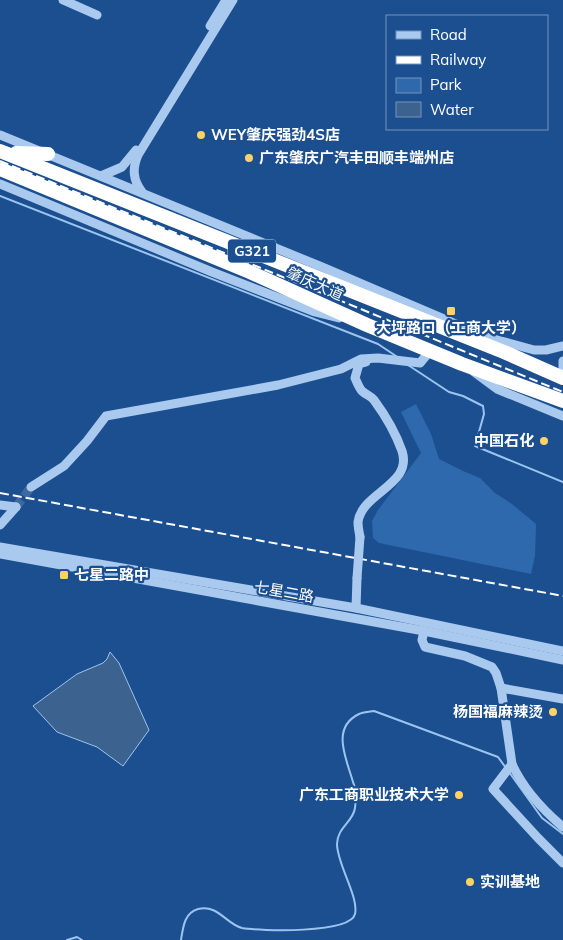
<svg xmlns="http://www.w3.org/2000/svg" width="563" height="940" font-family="Mulish,'Noto Sans SC',sans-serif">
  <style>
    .green { fill: #2e69ad }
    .water { fill: #3c6290; stroke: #9cc4f0 }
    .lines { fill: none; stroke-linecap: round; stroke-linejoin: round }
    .stream { stroke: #9cc4f0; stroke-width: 2 }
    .minor-tunnel { stroke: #3d69a0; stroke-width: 9; stroke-dasharray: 9 4.5; stroke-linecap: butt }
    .minor { stroke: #a9c9ee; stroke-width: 9 }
    .highway { stroke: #fff; stroke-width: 14 }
    .rail { stroke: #fff; stroke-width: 2; stroke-dasharray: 9 4; stroke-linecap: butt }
    .minor-bridge { stroke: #a9c9ee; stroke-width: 9 }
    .poi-dot { fill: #ffd166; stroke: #1b4f8f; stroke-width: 2 }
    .labels { text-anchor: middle; stroke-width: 4.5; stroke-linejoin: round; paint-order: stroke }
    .shield { fill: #1b4f8f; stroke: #bbcadd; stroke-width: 1 }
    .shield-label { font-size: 14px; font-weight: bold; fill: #fff }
    .poi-label { font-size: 15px; font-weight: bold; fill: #fff; stroke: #1b4f8f; text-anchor: start }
    .street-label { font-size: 15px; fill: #fff; stroke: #1b4f8f }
  </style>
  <rect width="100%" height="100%" fill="#1b4f8f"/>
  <polygon class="green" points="416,404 431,434 439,459 463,471 480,478 495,493 512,504 536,524 535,556 531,574 379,543 373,538 372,521 378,510 421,453 401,412"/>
  <polygon class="water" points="110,652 119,663 149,730 123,766 97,747 57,732 33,706 77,674 103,663 107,659"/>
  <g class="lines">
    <g class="stream">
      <polyline points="0,196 378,344 396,356"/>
      <polyline points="408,365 449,392 463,396 483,406 484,414 475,446 563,482"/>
      <polyline points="509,772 542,818 563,834"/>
      <polyline points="67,940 77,937 82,940"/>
      <path d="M181,940C183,928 184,913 198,909C218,904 226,924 242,928C260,931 350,934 355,914C359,897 337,864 337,844C337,828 353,822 355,808C356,800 356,789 353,782C347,760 330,728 359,714C363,712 369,712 374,711L498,757L506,768"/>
    </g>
    <polyline class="minor-tunnel" points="16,507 31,487"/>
    <g class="minor">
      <polyline points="63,0 97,15"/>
      <polyline points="210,26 226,0"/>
      <polyline points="0,135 322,267 486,337 534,350 546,350 563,346"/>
      <polyline points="101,176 122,167 136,150"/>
      <polyline points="0,184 212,272 315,312 339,318"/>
      <path d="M142,192C133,180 132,169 138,155L233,0"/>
      <polyline points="563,361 563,373"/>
      <polyline points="474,372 497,389 563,416"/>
      <polyline points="31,487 64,466 87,441 106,416 278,385 341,369 361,359 378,358 420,363 430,351"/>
      <polyline points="0,505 16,507"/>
      <polyline points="0,525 16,507"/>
      <path d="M360,537C359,532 358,526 358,522C362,492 413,485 402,451C396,434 385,415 374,400C371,396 366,395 362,391C359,388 357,382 355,378L359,364L366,362"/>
      <polyline points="0,547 356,608 563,651"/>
      <polyline points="0,554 424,631 563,660"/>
      <polyline points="356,608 357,578"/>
      <path d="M424,631L422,640L425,647L465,656L492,667L496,673L501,688L512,764C523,788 543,810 563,827"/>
      <polyline points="501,688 563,699"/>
      <polyline points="512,764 493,789 538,838 563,863"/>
    </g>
    <g class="highway">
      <polyline points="0,151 504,352 563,378"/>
      <polyline points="16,153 48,154"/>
      <polyline points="0,169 250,272 367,325 462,364 563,401"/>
    </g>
    <g class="rail">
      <polyline points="0,161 563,392"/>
      <polyline points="0,493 563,596"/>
    </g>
    <polyline class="minor-bridge" points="357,578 360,537"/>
  </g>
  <g class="poi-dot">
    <circle cx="201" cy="135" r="5"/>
    <circle cx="249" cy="158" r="5"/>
    <rect x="446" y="306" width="10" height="10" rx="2.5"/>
    <circle cx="544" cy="441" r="5"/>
    <rect x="59" y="570" width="10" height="10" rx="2.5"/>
    <circle cx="553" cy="712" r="5"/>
    <circle cx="459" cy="795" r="5"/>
    <circle cx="470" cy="882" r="5"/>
  </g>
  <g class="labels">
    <rect class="shield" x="228" y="239.5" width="48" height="23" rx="4"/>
    <g class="shield-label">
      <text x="252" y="256">G321</text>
    </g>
    <g class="poi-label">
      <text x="211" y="140">WEY肇庆强劲4S店</text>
      <text x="259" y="163">广东肇庆广汽丰田顺丰端州店</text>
      <text x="451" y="333" text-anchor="middle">大坪路口（工商大学）</text>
      <text x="534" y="446" text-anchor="end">中国石化</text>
      <text x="74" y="580">七星二路中</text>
      <text x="543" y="717" text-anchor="end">杨国福麻辣烫</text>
      <text x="449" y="800" text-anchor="end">广东工商职业技术大学</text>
      <text x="480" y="887">实训基地</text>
    </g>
    <g class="street-label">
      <text transform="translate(315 284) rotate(24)" y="5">肇庆大道</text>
      <text transform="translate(284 592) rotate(10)" y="5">七星二路</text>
    </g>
  </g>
  <rect x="386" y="15" width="162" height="115" fill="#1b4f8f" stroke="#7695bc"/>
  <rect x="396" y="31" width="25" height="8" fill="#a9c9ee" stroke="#7695bc"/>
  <text x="430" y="40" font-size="15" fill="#ffffff">Road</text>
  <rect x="396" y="56" width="25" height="8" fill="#ffffff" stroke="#7695bc"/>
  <text x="430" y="65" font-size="15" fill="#ffffff">Railway</text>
  <rect x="396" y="78" width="25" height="15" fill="#2e69ad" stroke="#7695bc"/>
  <text x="430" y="90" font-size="15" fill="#ffffff">Park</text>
  <rect x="396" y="102" width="25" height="15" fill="#3c6290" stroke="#7695bc"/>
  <text x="430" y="115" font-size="15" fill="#ffffff">Water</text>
</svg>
